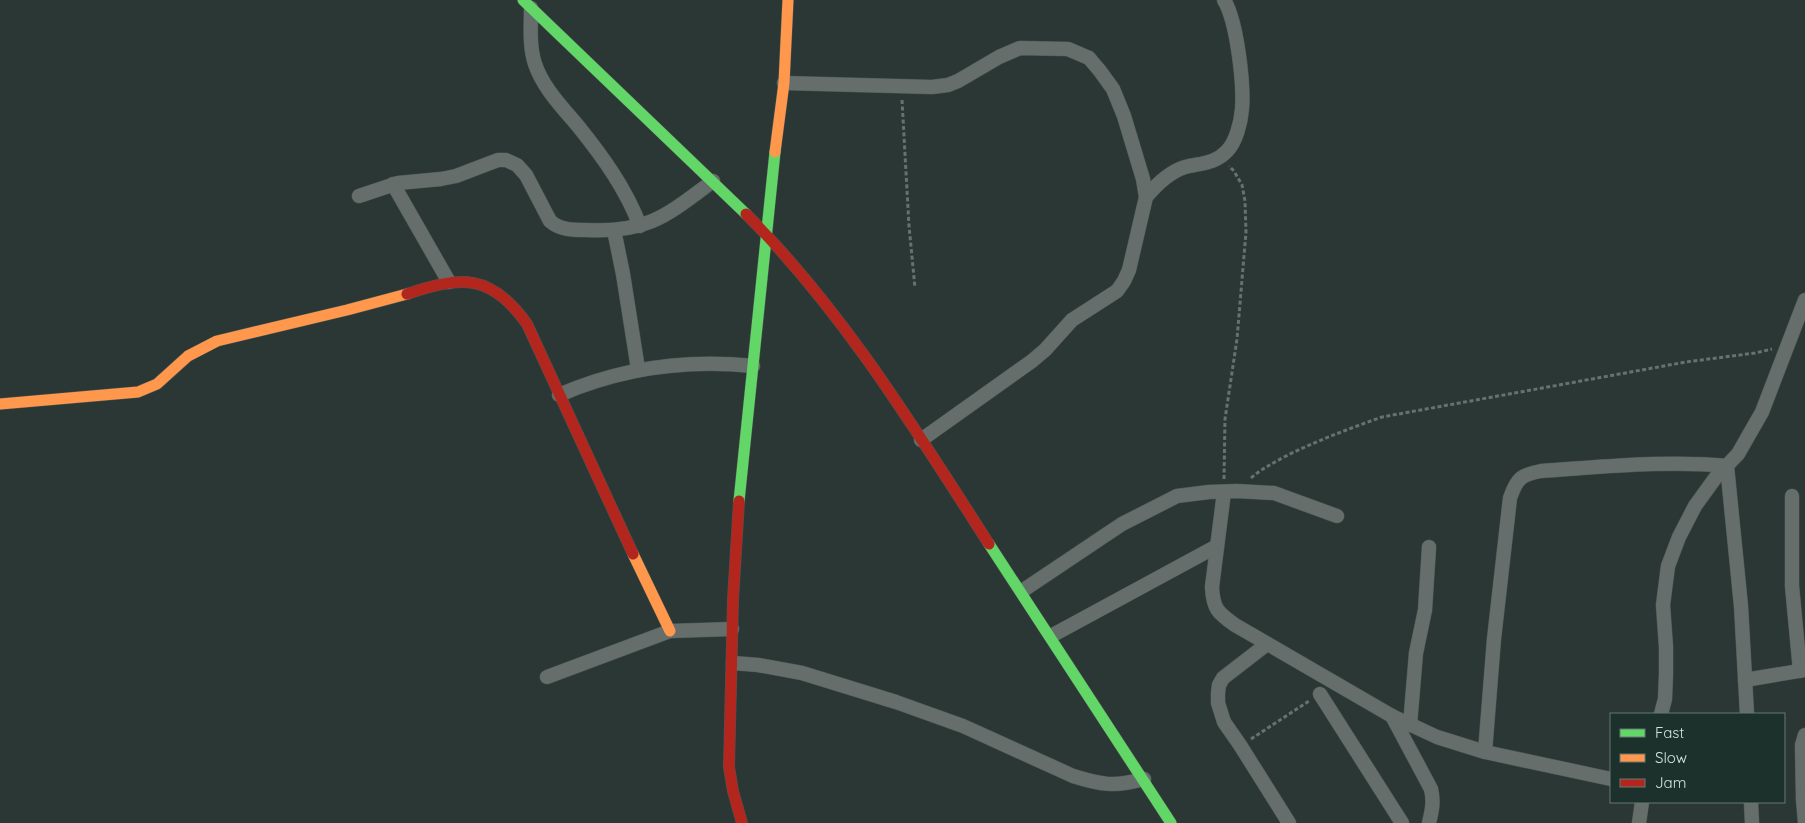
<svg xmlns="http://www.w3.org/2000/svg" width="1805" height="823" font-family="Quicksand,sans-serif">
  <style>
    .lines { fill: none; stroke-linecap: round; stroke-linejoin: round }
    .street-casing { stroke: #4a5551; stroke-width: 15 }
    .fast-casing { stroke: #4a5551; stroke-width: 12 }
    .slow-casing { stroke: #4a5551; stroke-width: 12 }
    .jam-casing { stroke: #4a5551; stroke-width: 12 }
    .path { stroke: #69716f; stroke-width: 3; stroke-dasharray: 4 2.5; stroke-linecap: butt }
    .street { stroke: #656e6b; stroke-width: 14 }
    .fast { stroke: #63d668; stroke-width: 11 }
    .slow { stroke: #ff974d; stroke-width: 11 }
    .jam { stroke: #b3261e; stroke-width: 11 }
  </style>
  <rect width="100%" height="100%" fill="#2b3734"/>
  <g class="lines">
    <g class="street-casing">
      <g id="street">
        <path d="M531,8C531,26 529,46 535,64C543,88 563,108 578,126C603,157 626,189 640,226"/>
        <polyline points="784,83 932,87 948,85 958,81 999,57 1020,48 1068,49 1089,58 1100,71 1113,89 1124,116 1143,179 1146,197 1129,270 1124,281 1117,291 1072,320 1045,350 1032,361 921,440"/>
        <polyline points="393,184 449,282"/>
        <path d="M359,196L398,183L441,179L456,176L498,160H506L517,165L526,175L550,221C560,230 573,230 586,230C648,233 666,216 713,181"/>
        <path d="M1146,197C1156,185 1169,172 1185,167C1200,163 1215,164 1227,151C1236,142 1241,122 1242,109C1244,84 1237,21 1224,0"/>
        <polyline points="614,230 623,274 638,369"/>
        <path d="M559,395C621,368 685,359 753,366"/>
        <path d="M1224,492L1212,587C1213,609 1218,613 1235,625L1392,716L1437,737L1485,752L1611,779"/>
        <polyline points="1792,496 1792,586 1800,671"/>
        <polyline points="1022,591 1122,524 1177,496 1209,492 1237,491 1274,493 1337,516"/>
        <polyline points="1051,636 1217,546"/>
        <polyline points="1267,644 1223,678 1219,685 1218,693 1218,703 1224,722 1240,745 1289,823"/>
        <path d="M733,663L758,665L802,673L896,702L963,726L1073,776C1102,785 1114,787 1144,779"/>
        <polyline points="547,677 670,631 732,629"/>
        <polyline points="1745,680 1805,670"/>
        <polyline points="1320,694 1402,823"/>
        <polyline points="1661,714 1665,699 1666,674 1666,647 1663,605 1668,566 1679,537 1695,506 1716,477 1738,454 1762,412 1805,300"/>
        <path d="M1392,716L1431,789C1434,801 1432,811 1429,823"/>
        <polyline points="1410,725 1416,653 1425,610 1429,547"/>
        <path d="M1485,752L1494,639L1510,498C1517,478 1521,475 1541,471C1603,467 1666,460 1727,466L1741,606L1747,714"/>
        <polyline points="1803,799 1802,745 1805,735"/>
        <polyline points="1751,802 1752,823"/>
        <polyline points="1639,823 1642,802"/>
        <polyline points="1805,823 1803,799 1805,796"/>
      </g>
    </g>
    <g class="fast-casing">
      <g id="fast">
        <polyline points="523,0 746,214"/>
        <polyline points="739,501 775,152"/>
        <polyline points="989,544 1171,823"/>
      </g>
    </g>
    <g class="slow-casing">
      <g id="slow">
        <polyline points="775,152 784,83 788,0"/>
        <polyline points="0,404 138,392 157,384 188,356 217,341 347,310 407,294"/>
        <polyline points="633,554 670,631"/>
      </g>
    </g>
    <g class="jam-casing">
      <g id="jam">
        <path d="M746,214C843,311 915,429 989,544"/>
        <path d="M407,294C461,276 491,273 527,324L633,554"/>
        <polyline points="739,501 733,600 729,767 733,791 742,823"/>
      </g>
    </g>
    <g class="path">
      <polyline points="902,100 909,226 915,288"/>
      <path d="M1251,478C1261,469 1272,464 1284,457C1316,441 1348,429 1382,417L1686,362L1755,353L1772,349"/>
      <polyline points="1224,479 1225,419 1237,339 1246,232 1245,201 1242,185 1234,171 1229,166"/>
      <polyline points="1251,739 1309,701"/>
    </g>
    <use href="#street" class="street"/>
    <use href="#fast" class="fast"/>
    <use href="#slow" class="slow"/>
    <use href="#jam" class="jam"/>
  </g>
  <rect x="1610" y="713" width="175" height="90" fill="#1c312c" stroke="#667873"/>
  <rect x="1620" y="729" width="25" height="8" fill="#63d668" stroke="#667873"/>
  <text x="1655" y="738" font-size="15" fill="#d5e2de">Fast</text>
  <rect x="1620" y="754" width="25" height="8" fill="#ff974d" stroke="#667873"/>
  <text x="1655" y="763" font-size="15" fill="#d5e2de">Slow</text>
  <rect x="1620" y="779" width="25" height="8" fill="#b3261e" stroke="#667873"/>
  <text x="1655" y="788" font-size="15" fill="#d5e2de">Jam</text>
</svg>
